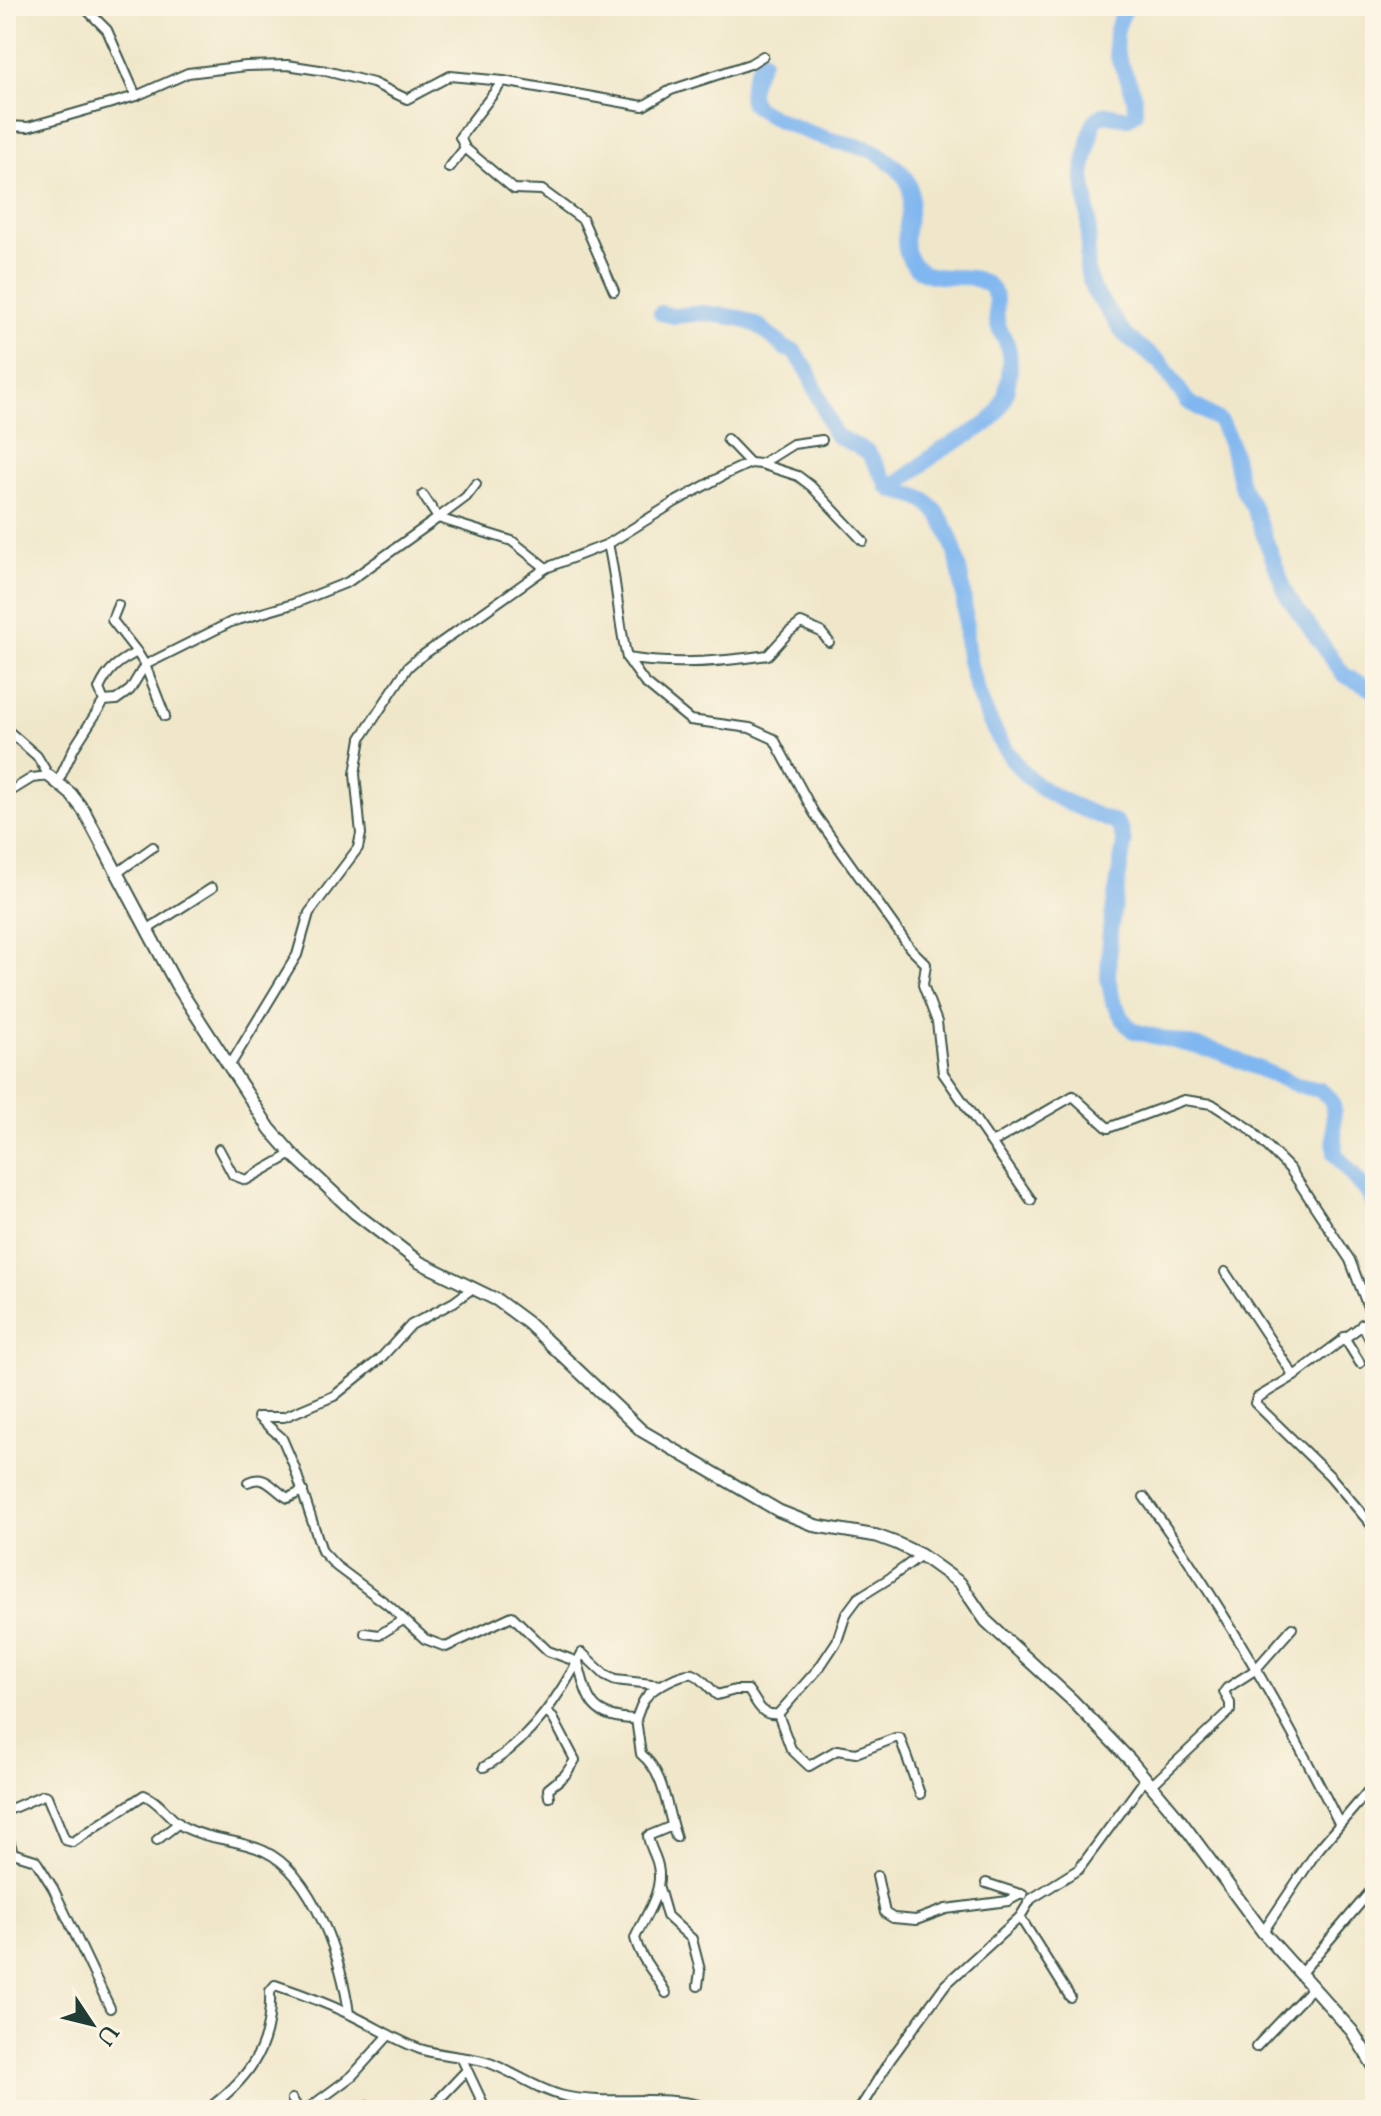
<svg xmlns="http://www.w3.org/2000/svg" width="1381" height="2116" font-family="'Sorts Mill Goudy',serif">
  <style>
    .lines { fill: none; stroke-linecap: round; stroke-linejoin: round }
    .river { stroke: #81b7f0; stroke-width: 16 }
    .street-casing { stroke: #3e564a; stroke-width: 12 }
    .secondary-casing { stroke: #3e564a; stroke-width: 15 }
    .street { stroke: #fff; stroke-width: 8 }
    .secondary { stroke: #fff; stroke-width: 11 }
  </style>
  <rect width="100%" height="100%" fill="#fcf5e5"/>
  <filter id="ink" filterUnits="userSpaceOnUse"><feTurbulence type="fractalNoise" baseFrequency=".0125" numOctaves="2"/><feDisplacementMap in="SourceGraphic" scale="16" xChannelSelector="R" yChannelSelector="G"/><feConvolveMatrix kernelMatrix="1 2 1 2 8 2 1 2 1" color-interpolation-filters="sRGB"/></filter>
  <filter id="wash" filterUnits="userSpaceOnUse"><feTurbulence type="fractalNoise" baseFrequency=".006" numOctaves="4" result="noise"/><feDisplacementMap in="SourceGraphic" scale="32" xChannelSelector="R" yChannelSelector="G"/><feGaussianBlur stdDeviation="1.8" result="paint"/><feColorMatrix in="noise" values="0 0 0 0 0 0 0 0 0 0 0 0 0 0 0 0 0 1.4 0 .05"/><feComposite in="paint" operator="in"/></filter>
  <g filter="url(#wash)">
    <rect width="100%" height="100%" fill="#f0e7ca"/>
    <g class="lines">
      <g class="river">
        <path d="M1127,6C1096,59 1137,68 1135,113L1128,118L1105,114L1095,120L1092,128L1083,174L1089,222L1087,270L1093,290L1125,335L1161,363L1187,401L1220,421L1230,442L1241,485L1254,509L1287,596L1344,675L1375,691"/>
        <path d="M762,60C756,72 748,85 751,100C755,115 816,135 831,140C849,145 868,145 883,157C890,162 900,170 905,177C923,204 891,240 914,265C934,287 966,268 988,285C1001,296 994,311 998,325C1000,333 1006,339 1008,347C1013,371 1007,410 985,425C970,435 953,443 937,453C919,465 910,479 887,486"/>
        <path d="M661,313L674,316L702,313L740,318L759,326L786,349L794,351L808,371L833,431L837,436L868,452L891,489C906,495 918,493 930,505C954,526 963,582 965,613C966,627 965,642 968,656C976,697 996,744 1026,775C1049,799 1087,810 1117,824L1121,831L1124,844L1110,930L1108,978L1113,1002L1127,1025L1134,1031L1153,1036L1219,1052L1297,1085L1320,1090L1330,1098L1333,1105L1335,1154L1368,1193L1375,1208"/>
      </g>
    </g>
  </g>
  <g filter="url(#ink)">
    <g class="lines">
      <g class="street-casing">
        <g id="street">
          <polyline points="86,9 107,30 136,96"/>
          <polyline points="6,126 28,127 136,96 188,73 246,66 287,65 326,71 373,83 407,99 450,76 503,81"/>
          <polyline points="449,168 465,148"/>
          <polyline points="614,291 583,220 542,190 514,189 465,148 460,137 503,81 643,106 671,90 750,64 763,56"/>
          <polyline points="727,439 750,463"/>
          <polyline points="761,464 798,476 811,486 863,541"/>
          <polyline points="423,495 438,518 466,497 476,484"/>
          <path d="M608,544C617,582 618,620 627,658C673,666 722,662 768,655L788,633L801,623L821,632L829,642"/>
          <polyline points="137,652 145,665 165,716"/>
          <polyline points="627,658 644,682 690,720 750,728 774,739 814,813 910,948 926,964 923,985 937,1022 943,1073 1031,1200"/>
          <polyline points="104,701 116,700 130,690 145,665 231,622 293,604 348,582 438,518 512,541 546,568"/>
          <polyline points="6,729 37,756 49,776"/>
          <path d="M58,782L74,748L104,701L99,689C108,669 118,662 137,652L112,620L118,605"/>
          <polyline points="6,794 32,778 49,776"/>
          <polyline points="117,873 153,847"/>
          <polyline points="148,929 212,888"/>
          <polyline points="229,1067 297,955 309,913 358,848 361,834 355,774 361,738 408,667 416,660 546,568 608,544 675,502 726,474 750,463 761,464 793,444 822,440"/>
          <polyline points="992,1143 1073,1096 1108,1128 1184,1100 1212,1104 1249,1128 1290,1169 1350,1260 1371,1315 1368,1321 1294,1376 1257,1398 1255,1403 1330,1476 1375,1529"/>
          <polyline points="219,1149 233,1175 246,1180 292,1154"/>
          <polyline points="1225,1272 1294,1376"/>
          <path d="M473,1288L454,1302L411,1325L380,1359L334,1396L284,1417H258L282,1438L294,1466L322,1551L336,1566L388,1605L425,1639L446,1647L512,1616L548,1651L578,1662C588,1702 591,1718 636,1719C639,1712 641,1702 647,1696C653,1688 682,1672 693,1674C701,1676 711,1690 717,1695L735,1690H748C757,1701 760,1717 778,1714L819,1668L837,1641L846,1614L858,1598L890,1578L921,1555"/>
          <polyline points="1363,1290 1375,1285"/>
          <polyline points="1362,1324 1375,1349"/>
          <polyline points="1344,1337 1360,1363"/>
          <path d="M248,1482C266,1473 273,1490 288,1498L303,1491"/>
          <path d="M1144,1497C1219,1599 1282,1710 1339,1823"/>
          <polyline points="365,1633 379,1635 403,1620"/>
          <polyline points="546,1712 553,1718 575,1760 565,1775 548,1789 549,1797"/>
          <polyline points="778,1714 791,1749 809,1766 837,1750 856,1753 895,1738 900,1738 920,1794"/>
          <path d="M636,1719L641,1754C665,1773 666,1809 676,1837"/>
          <path d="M484,1767C528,1743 559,1698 582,1653L605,1675L615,1680L661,1685"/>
          <polyline points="1152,1785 1230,1711 1230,1703 1224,1692 1227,1688 1255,1670 1292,1628"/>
          <path d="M6,1811L43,1795L47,1796L65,1840L73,1842L144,1795C159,1801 168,1817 182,1826C207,1840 238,1839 264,1851C314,1874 343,1964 349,2014"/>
          <polyline points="6,1830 13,1853 35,1860 38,1864 53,1888 110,2008"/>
          <polyline points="157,1840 179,1823"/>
          <polyline points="877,1876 885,1913 893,1918 916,1920 946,1909 1008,1901 1021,1894"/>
          <polyline points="986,1883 1023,1895"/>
          <polyline points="659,1888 667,1916 692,1939 700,1970 698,1986"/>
          <polyline points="1020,1917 1070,1997"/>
          <polyline points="1263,1932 1317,1851 1375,1783"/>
          <polyline points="1301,1973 1375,1886"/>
          <path d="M666,1993C656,1974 640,1959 635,1938C645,1916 664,1891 658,1866C656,1855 649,1846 648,1836L672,1826"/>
          <polyline points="1256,2047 1313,1987"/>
          <polyline points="462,2059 486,2110"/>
          <polyline points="292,2099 299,2110"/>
          <path d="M213,2105C253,2074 272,2043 270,1991L275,1985C299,1993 326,2003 349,2014C373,2025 395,2040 420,2049C443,2057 473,2056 492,2064C517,2074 538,2090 564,2096C616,2107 665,2091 716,2110"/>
          <polyline points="368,2106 372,2110"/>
          <polyline points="306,2110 352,2076 389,2035"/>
          <polyline points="429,2110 467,2070"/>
          <polyline points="859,2110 890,2060 945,1985 1020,1917 1031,1899 1079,1869 1146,1778"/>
        </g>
      </g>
      <g class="secondary-casing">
        <polyline id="secondary" points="49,776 71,794 84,811 176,984 270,1129 292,1154 355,1213 419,1262 497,1300 528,1323 642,1431 779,1511 817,1526 877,1536 896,1543 921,1555 960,1583 986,1621 1072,1700 1130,1760 1177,1816 1263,1932 1352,2031 1375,2068"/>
      </g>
      <use href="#street" class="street"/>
      <use href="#secondary" class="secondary"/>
    </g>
  </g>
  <rect width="1381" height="2116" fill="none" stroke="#fcf5e5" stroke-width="32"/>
  <g transform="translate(92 2024) rotate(125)" stroke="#fcf5e5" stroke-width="6" paint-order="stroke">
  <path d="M0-6L14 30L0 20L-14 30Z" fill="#1f3d34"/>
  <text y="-12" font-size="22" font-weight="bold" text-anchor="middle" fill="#1f3d34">U</text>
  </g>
</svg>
